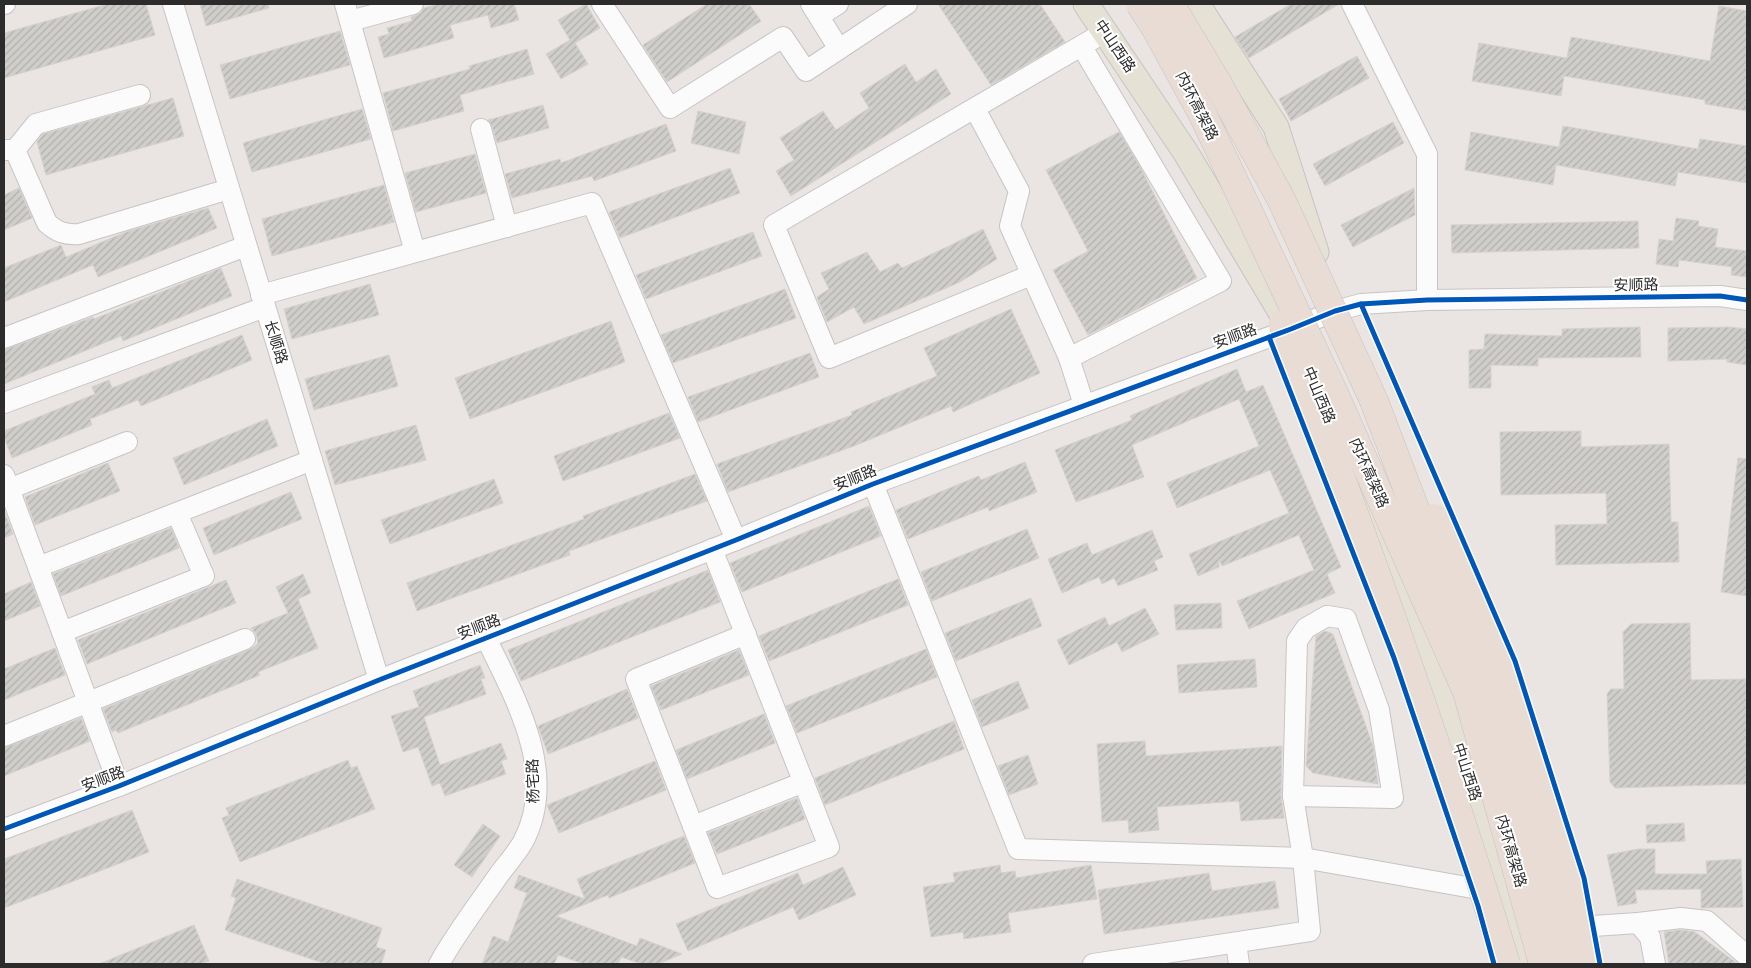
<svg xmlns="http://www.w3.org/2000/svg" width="1751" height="968" font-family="'Noto Sans','Noto Sans SC',sans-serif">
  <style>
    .building { fill: url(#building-hatch); stroke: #d5d1ce }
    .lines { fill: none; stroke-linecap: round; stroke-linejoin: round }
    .minor-casing { stroke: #c6c4c4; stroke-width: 22 }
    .major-casing { stroke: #c6c3c2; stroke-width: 27 }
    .minor { stroke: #fcfbfb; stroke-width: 20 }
    .major { stroke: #e6e1d5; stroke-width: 25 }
    .highway-bridge-casing { stroke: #c6c3c2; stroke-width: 29; stroke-linecap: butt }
    .highway-bridge { stroke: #e8dcd5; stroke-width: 28 }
    .cycleway-casing { stroke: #fff; stroke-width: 8 }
    .cycleway { stroke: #0057b8; stroke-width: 5 }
    .labels { text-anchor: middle; stroke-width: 4; stroke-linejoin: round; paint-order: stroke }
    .street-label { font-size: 15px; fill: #2c2c2c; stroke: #fff }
  </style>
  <defs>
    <pattern id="building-hatch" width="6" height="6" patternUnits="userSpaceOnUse" patternTransform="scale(1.25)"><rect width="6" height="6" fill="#d0cecb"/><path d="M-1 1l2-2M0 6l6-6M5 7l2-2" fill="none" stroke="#b3b1ae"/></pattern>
  </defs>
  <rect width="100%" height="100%" fill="#eae5e2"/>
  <g class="building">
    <polygon points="108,4 146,4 155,35 4,78 4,33"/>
    <polygon points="200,4 268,4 269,8 206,26"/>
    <polygon points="440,4 514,4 519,20 491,28 488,15 450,25 454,38 384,58 378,37 389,34 387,28 412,21 411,17 421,13 424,8"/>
    <polygon points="586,4 600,28 575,43 588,64 561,79 546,54 570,40 558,20"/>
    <polygon points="707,4 749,4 761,21 667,82 643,45"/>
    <polygon points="938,4 1040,4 1065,42 991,85"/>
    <polygon points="1291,4 1339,4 1249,58 1235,37"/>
    <polygon points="1719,6 1747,11 1747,111 1705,104 1705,100 1564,76 1561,96 1472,81 1479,43 1567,58 1571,37 1710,61"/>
    <polygon points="340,31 350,65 230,99 220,65"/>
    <polygon points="527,49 534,74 460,95 464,111 393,131 383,93 470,69 469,66"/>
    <polygon points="1357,56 1369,78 1291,121 1279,99"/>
    <polygon points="905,64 916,82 936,69 951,94 791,196 776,171 794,160 780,138 823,111 836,130 869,108 860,93"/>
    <polygon points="173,98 184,136 46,175 37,142 43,134"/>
    <polygon points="543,105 549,128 497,143 492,126 488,120"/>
    <polygon points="362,109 371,139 252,172 243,143"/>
    <polygon points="698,111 746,122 739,154 691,143"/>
    <polygon points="1393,122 1404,143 1325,186 1313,164"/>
    <polygon points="666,124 676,151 594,181 592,176 512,198 505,174 560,159 561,163"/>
    <polygon points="1563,126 1698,149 1700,139 1747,146 1747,183 1678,172 1675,186 1556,165 1553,185 1465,170 1471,132 1559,147"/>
    <polygon points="1119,132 1139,165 1197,278 1088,335 1053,270 1088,251 1046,170"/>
    <polygon points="475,154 486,193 416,212 405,173"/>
    <polygon points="730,168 740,193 620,238 609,212"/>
    <polygon points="384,185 394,222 272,256 262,219"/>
    <polygon points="19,188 32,218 4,230 4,195"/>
    <polygon points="1414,188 1415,215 1353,247 1341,225"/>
    <polygon points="208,208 217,228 98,277 93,265 4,302 4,268 61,245 66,257 126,232"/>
    <polygon points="1676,218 1699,221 1698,226 1718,229 1715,247 1747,251 1747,277 1731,275 1732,267 1679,260 1678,267 1656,264 1659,239 1673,241"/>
    <polygon points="1638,221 1639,248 1452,253 1451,225"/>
    <polygon points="983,229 997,259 960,282 864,324 854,307 827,322 817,297 829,289 821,273 867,252 880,272 898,263 902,268 949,246"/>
    <polygon points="753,232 762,256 646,299 636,275"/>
    <polygon points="221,268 232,296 123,341 121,336 4,384 4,350 93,317 94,319"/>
    <polygon points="370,284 379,315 292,339 284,309"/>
    <polygon points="785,289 796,318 673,363 661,335"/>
    <polygon points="1011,309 1040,373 953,412 951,406 854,446 728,492 717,464 852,415 851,412 937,376 924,348"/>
    <polygon points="611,321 625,362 470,419 455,378"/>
    <polygon points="1640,327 1641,357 1538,358 1538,366 1491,365 1491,388 1469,388 1469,350 1484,349 1485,334 1562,336 1562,329"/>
    <polygon points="1729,327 1747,329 1747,365 1727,362 1727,359 1668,361 1668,328"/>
    <polygon points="242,335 252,360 141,406 138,400 90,419 92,425 12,458 4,437 4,431 95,394 92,387 109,380 112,388"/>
    <polygon points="810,353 819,377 698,422 688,397"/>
    <polygon points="389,355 398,386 314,410 305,379"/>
    <polygon points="1237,369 1246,392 1263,385 1341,567 1327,574 1335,593 1249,629 1237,601 1314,570 1299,535 1222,566 1219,559 1219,567 1198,576 1189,554 1289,513 1270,470 1177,508 1167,483 1259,446 1239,399 1132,445 1144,477 1076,502 1055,450 1132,420 1130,416"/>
    <polygon points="669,413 680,438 563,481 554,456"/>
    <polygon points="267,419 278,446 184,485 173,458"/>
    <polygon points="416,425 426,460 335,485 325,451"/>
    <polygon points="1581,431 1581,447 1669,444 1671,522 1678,522 1679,562 1556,565 1555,525 1607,524 1606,493 1501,495 1500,432"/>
    <polygon points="1738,458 1747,459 1747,596 1721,592"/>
    <polygon points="1025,462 1037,492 989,511 988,507 908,539 896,510 979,476 981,480"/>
    <polygon points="108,463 120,491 35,525 25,497"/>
    <polygon points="695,474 707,501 569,551 570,555 417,611 407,583 584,519 583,516"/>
    <polygon points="494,479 503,503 390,544 381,520"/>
    <polygon points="291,492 302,519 214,555 203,528"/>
    <polygon points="869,506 881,536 742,592 730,563"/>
    <polygon points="4,511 13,534 4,538"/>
    <polygon points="171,528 179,548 61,596 53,574"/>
    <polygon points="1027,529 1039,558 932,601 921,572"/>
    <polygon points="1152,530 1163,557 1154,561 1158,570 1118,586 1114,578 1102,584 1099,577 1062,593 1048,559 1087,543 1092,555"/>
    <polygon points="708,570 720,602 521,681 508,650"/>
    <polygon points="303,574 311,593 298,599 318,648 258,672 260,675 118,733 116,730 112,732 103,709 249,650 254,647 258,643 256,634 251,628 288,613 276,587"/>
    <polygon points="898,579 908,605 769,661 759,636"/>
    <polygon points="226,580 236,603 87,664 78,640"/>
    <polygon points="31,582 40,606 4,621 4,594"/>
    <polygon points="1031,598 1042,626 956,661 945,633"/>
    <polygon points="1221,603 1222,628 1176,630 1174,605"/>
    <polygon points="1145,608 1159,634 1122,652 1117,642 1069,665 1057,640 1105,617 1109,626"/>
    <polygon points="1690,623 1691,680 1747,679 1747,784 1615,788 1610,782 1607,694 1611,689 1624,689 1623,632 1631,624"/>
    <polygon points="1325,631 1333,634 1373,746 1378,784 1313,773 1306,766 1316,636"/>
    <polygon points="55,648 65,675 4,700 4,669"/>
    <polygon points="926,649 937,677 797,733 786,706"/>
    <polygon points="739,650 749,675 661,710 651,686"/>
    <polygon points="1255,659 1257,687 1179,693 1177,665"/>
    <polygon points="480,665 485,678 481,679 486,694 424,717 440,765 501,743 507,759 501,761 506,774 445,796 440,783 432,786 418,747 403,752 391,716 419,707 413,691"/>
    <polygon points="1018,681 1029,708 982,727 972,700"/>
    <polygon points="627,689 638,718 548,754 538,726"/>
    <polygon points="764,714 775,743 687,779 676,750"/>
    <polygon points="81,718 90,741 4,776 4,748"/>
    <polygon points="954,721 964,749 825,805 815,778"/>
    <polygon points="1145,741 1146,756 1282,746 1281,796 1284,818 1241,821 1239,801 1157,807 1159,830 1129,833 1128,820 1102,822 1097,744"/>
    <polygon points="1028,755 1038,784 1009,795 998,766"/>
    <polygon points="348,760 351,768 357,766 375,809 240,862 222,818 229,815 226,808"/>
    <polygon points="655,761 666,790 559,833 547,805"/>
    <polygon points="797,798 805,819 717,854 708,833"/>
    <polygon points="132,810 149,852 4,908 4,859"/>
    <polygon points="1684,823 1685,841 1647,843 1646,825"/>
    <polygon points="483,824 500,836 472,877 454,865"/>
    <polygon points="684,836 695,863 609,898 608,895 556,916 637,946 640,938 682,954 658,964 642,964 621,957 618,964 584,964 558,955 554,964 482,964 493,936 508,942 527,893 514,888 519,875 585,899 577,879"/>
    <polygon points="1638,849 1655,849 1655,874 1707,874 1706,861 1741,859 1743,907 1701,908 1701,889 1635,890 1637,903 1618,906 1607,855"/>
    <polygon points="1000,865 1001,873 1015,871 1016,878 1091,865 1097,899 1008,913 1011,932 964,939 963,932 931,937 923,887 955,882 953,873"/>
    <polygon points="843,867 856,895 799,920 793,907 688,951 676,924 798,873 803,885"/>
    <polygon points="1209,873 1212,891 1275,881 1279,908 1104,934 1098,890"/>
    <polygon points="237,879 382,928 376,947 386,950 381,964 326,964 225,930 236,898 231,896"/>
    <polygon points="194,925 209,961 200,964 99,964"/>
    <polygon points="1681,930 1695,932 1738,964 1669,964 1664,932"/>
  </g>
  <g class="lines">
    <g class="minor-casing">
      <g id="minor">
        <polyline points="4,4 5,4"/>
        <polyline points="173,4 379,680"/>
        <polyline points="345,4 415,252"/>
        <polyline points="602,4 670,108 783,37 806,71 907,4"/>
        <polyline points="811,4 839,49"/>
        <polyline points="1352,4 1427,154 1427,300"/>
        <polyline points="819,16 838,4"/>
        <polyline points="350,21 413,4"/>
        <polyline points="975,109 1019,191 1010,226 1069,358 1084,405"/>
        <polyline points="481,129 507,227"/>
        <path d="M4,150H15L47,223C57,232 65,235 79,234L229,189"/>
        <polyline points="15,150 36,124 140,95"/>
        <polyline points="1031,275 829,358 774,225 1105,32"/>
        <polyline points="261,295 592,203 736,540"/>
        <polyline points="4,338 246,246"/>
        <polyline points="1069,358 1221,281 1082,47"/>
        <polyline points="4,403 265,307"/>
        <polyline points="4,475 119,786"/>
        <polyline points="873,484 1018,849 1303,858 1484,890"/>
        <polyline points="9,489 127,442"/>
        <polyline points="712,549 829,847 717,888 636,679 746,634"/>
        <polyline points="38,567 312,460"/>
        <polygon points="1327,616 1346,619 1379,710 1393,798 1293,796 1297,641 1306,628"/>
        <polyline points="62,632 204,576 177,513"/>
        <polyline points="4,736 245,639"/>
        <polyline points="693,826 804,782"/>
        <polyline points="4,829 119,786 379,680 736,540 873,484 1291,329 1335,311 1361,304 1427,300 1720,296 1747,300"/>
        <polyline points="1564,921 1593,926 1638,923 1650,937 1655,964"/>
        <polyline points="1638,923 1681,918 1707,921 1747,956"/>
        <polyline points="1236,943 1239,964"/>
        <path d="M439,964C456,933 478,905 498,876C506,865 516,854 523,842C559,774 516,700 486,638"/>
        <polyline points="1093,964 1310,931 1303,858 1293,796"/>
      </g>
    </g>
    <g class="major-casing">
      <g id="major">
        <polyline points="1086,4 1186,153 1291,329 1296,341"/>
        <polyline points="1197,4 1276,127 1316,252"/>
        <polyline points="1345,453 1440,688 1499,871 1525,964"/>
      </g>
    </g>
    <use href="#minor" class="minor"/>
    <use href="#major" class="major"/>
    <g class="highway-bridge-casing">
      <g id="highway-bridge">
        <polyline points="1140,4 1155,27 1203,115 1333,391 1467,692 1543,964"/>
        <polyline points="1170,4 1218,84 1281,199 1374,401 1486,695 1544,873 1566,964"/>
        <path d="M1283,324C1364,535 1441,748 1506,964"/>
        <polyline points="1434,518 1467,580 1516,700 1565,863 1585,964"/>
      </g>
    </g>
    <use href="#highway-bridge" class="highway-bridge"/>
    <g class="cycleway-casing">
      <g id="cycleway">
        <polyline points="1361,304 1515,661 1584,878 1600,964"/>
        <polyline points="1269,337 1394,658 1478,906 1494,964"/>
        <polyline points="4,829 119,786 379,680 736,540 873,484 1291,329 1335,311 1361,304 1427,300 1720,296 1747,300"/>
      </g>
    </g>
    <use href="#cycleway" class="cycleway"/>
  </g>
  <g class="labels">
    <g class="street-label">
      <text transform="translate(1115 46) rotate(56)" y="5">中山西路</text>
      <text transform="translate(1197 106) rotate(63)" y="5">内环高架路</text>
      <text transform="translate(1636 285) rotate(-1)" y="5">安顺路</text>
      <text transform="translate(1235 336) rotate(-20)" y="5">安顺路</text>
      <text transform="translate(276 342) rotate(73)" y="5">长顺路</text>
      <text transform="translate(1319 395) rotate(67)" y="5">中山西路</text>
      <text transform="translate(1369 473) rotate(66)" y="5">内环高架路</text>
      <text transform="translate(855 478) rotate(-22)" y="5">安顺路</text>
      <text transform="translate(479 627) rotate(-21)" y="5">安顺路</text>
      <text transform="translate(1467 772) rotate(72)" y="5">中山西路</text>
      <text transform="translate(103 779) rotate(-21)" y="5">安顺路</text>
      <text transform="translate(533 781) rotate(-91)" y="5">杨宅路</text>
      <text transform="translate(1511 851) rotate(74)" y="5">内环高架路</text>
    </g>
  </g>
  <rect width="1751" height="968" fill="none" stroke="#2c2c2c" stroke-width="10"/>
</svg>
